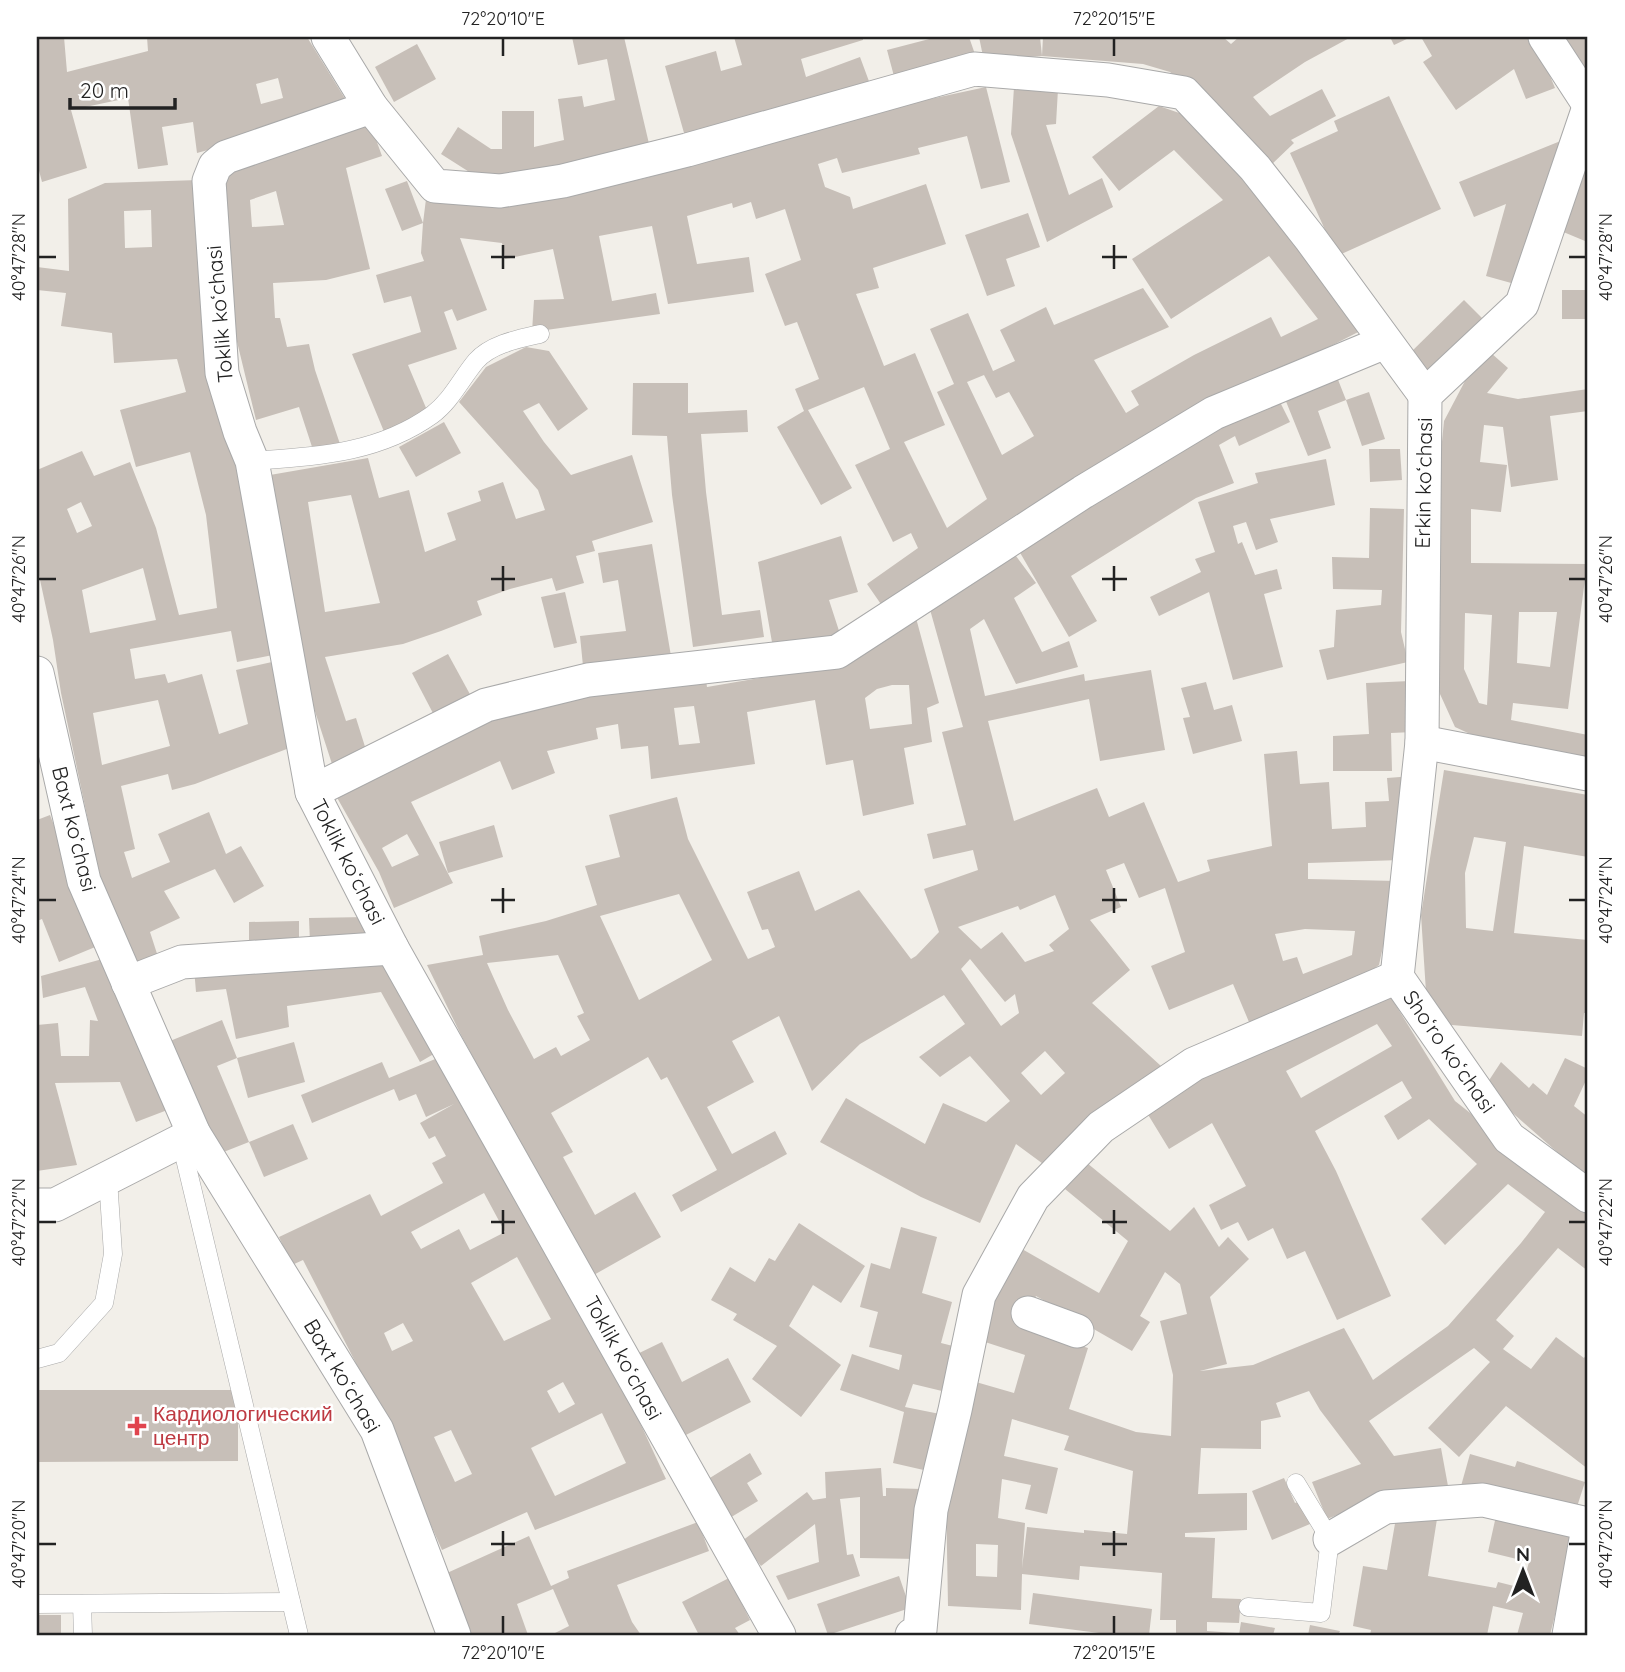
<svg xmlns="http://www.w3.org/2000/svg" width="1625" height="1672" font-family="Quicksand,sans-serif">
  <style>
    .building { fill: #c7bfb8; fill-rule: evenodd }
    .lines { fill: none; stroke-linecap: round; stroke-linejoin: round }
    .service-casing { stroke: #a9a9a9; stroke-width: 19 }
    .minor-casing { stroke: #a9a9a9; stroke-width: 35 }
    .service { stroke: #fff; stroke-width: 18 }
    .minor { stroke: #fff; stroke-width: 33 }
    .ticks { fill: none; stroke: #222; stroke-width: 2.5 }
    .health-dot { fill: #e0444e; stroke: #fff; stroke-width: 2.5 }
    .labels { text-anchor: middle; stroke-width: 5; stroke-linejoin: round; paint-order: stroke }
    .street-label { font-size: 21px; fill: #222; stroke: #fff }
    .health-label { font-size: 21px; fill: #be3a42; stroke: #fff; text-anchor: start }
    .neatline { fill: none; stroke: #222; stroke-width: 2.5 }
    .ticks-label { font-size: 18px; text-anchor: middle; fill: #222 }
  </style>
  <rect width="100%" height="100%" fill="#f2efe9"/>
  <g class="building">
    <path d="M37,37H64L67,72L148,51L147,37H307L352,110L197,153L193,122L162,127L168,165L138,169L128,98L71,110L87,168L42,182L37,163ZM278,78L283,98L261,104L256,84Z"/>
    <polygon points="572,37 624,37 650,148 534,175 474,175 441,154 458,127 491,149 502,149 502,111 534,111 534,147 564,140 558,99 582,96 584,107 615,100 607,59 578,65"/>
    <polygon points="734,37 863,37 863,40 801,59 806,77 860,57 870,84 686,140 665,66 716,51 721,71 742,65"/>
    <polygon points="937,37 969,37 977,60 895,80 887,50"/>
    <polygon points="979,37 1040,37 1042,56 984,61"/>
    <polygon points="1043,37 1223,37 1231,44 1239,37 1351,37 1305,62 1253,97 1270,116 1322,89 1336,116 1291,140 1294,143 1268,168 1211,106 1170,72 1143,64 1042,56"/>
    <polygon points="1390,37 1411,37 1394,45"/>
    <polygon points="1421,37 1534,37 1555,88 1526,99 1514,69 1456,110 1423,62 1432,56"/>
    <polygon points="1556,37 1588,37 1588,82"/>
    <polygon points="417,44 436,79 394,102 375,67"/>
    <path d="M986,87L1010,182L981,189L967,136L918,148L920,154L842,173L837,158L818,164L825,187L850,197L853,209L926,184L946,244L873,268L879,288L856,294L884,366L915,353L945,425L904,442L947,528L987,499L937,392L954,384L930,329L968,313L993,371L1015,361L1000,330L1046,307L1054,325L1143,288L1169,327L1094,360L1126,413L1139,405L1131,391L1194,355L1271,317L1281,337L1318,319L1269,256L1171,319L1132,259L1223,200L1174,150L1119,191L1092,157L1159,106L1188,116L1272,205L1364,329L1294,365L885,610L867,584L918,548L911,533L893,542L855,465L890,449L864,387L808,410L852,488L821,505L777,427L804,411L795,389L819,379L797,322L785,326L765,274L801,260L785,209L756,219L751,202L733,208L732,203L687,216L697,264L749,257L754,292L668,304L652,226L599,236L612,301L656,293L660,314L532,332L534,300L564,299L553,249L505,259L502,243L460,238L487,310L457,321L452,309L444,312L457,349L408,365L429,415L385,434L352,354L421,332L411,296L384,303L376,275L424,261L421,253L423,223L402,231L385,189L407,181L423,223L426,199L543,198L642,179L907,104ZM984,375L996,398L1009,392L1034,436L1002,455L967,382Z"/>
    <polygon points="1014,87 1058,89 1056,124 1046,125 1069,195 1102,178 1113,207 1047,242 1011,134"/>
    <polygon points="1389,96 1441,209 1337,256 1290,153 1338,131 1334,121"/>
    <path d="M370,123L382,156L346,168L370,269L326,280L273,283L275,318H280L287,347L309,344L315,370L340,444L314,453L299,407L256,420L232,321L221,173ZM276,191L284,225L252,227L250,200Z"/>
    <polygon points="1563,140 1522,286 1486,276 1506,204 1474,217 1459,182"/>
    <polygon points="1588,161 1588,234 1585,241 1561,231"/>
    <path d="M199,180L253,505L273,655L237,662L231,631L130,649L135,679L165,674L168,683L202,674L219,734L248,724L236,670L272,662L292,747L195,784L172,790L168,774L121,786L135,849L124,852L132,878L170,862L158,834L209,812L226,854L241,846L264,886L234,903L215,869L164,891L180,918L150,932L160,963L129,973L109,914L96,858L61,693L53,640L37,566V470L82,451L94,476L130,462L156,528L179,615L217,608L206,515L190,452L136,467L120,410L186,392L177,359L114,363L112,333L61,326L66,293L37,290V267L69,271L68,199L105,183ZM151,210L152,247L125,248L124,211ZM81,502L92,526L77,533L67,509ZM143,568L156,620L90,633L82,590ZM158,700L170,746L102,765L93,713Z"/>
    <polygon points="1028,213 1040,247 1006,259 1015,286 987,296 965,235"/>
    <rect x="1562" y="290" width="26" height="29"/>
    <polygon points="1464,300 1487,323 1431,377 1408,355"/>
    <path d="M526,347L549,351L588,409L558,431L539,403L523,411L544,442L571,475L632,455L653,522L592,541L595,551L576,556L584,583L556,591L552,578L510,589L477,601L482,615L441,631L403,644L325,657L346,721L356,718L367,753L332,764L299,662L270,475L368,458L379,498L409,490L425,552L456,540L447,513L481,501L478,491L503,482L516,519L545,510L538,490L459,402L486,367ZM351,495L380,603L325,612L308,502Z"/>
    <path d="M1491,353L1508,368L1487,393L1518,399L1588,389V411L1550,416L1558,480L1511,487L1503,427L1484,425L1480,462L1507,465L1501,512L1471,509V563L1587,564L1568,709L1513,703L1511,720L1588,735V764L1494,745L1455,727L1435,683L1436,504L1444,421L1465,381ZM1519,612H1557L1550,667L1517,663ZM1465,613L1492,615L1487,705L1479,703L1464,669Z"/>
    <polygon points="1333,367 1346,400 1318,411 1331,448 1308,456 1281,389"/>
    <polygon points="633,383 688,383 688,413 747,410 748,432 701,434 706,492 722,615 760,610 764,637 693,647 672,495 667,436 632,435"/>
    <polygon points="1275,392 1290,422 1239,446 1235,436 1219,445 1234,483 1196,498 1071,576 1097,621 1069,637 1015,544"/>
    <polygon points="1369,392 1385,439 1362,446 1346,400"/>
    <polygon points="444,422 461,453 416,477 399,447"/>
    <polygon points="1369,449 1400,449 1402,480 1370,482"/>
    <polygon points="1326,459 1335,505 1270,519 1278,542 1256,550 1246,522 1233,526 1238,544 1242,542 1255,575 1277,569 1282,589 1264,594 1283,667 1233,680 1209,592 1159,616 1150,597 1201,572 1195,559 1215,552 1198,502 1258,483 1255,473"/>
    <polygon points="1370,508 1404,509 1401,632 1408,662 1327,680 1319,650 1334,647 1336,610 1381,605 1382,590 1333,589 1332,557 1369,558"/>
    <polygon points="841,536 858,592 829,600 841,637 773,648 758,562"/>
    <polygon points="652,544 671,656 583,666 580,636 626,631 618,580 603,583 598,553"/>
    <path d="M1010,548L1036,583L1014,598L1042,652L1069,641L1078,667L1016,684L984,619L970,629L985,696L1084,674L1085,681L1151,670L1165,750L1100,761L1089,699L988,721L1014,821L1097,788L1109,817L1144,802L1178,882L1210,871L1207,860L1272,846L1264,754L1297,751L1300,784L1329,782L1332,829L1366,827L1365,802L1389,801L1387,778L1413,776L1401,860L1308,863V879L1397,881L1379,965L1361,978L1249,1022L1233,984L1169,1010L1151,966L1185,952L1165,888L1139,898L1124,863L1106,870L1121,907L1090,920L1130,970L1092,1003L1161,1066L1079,1138L1050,1169L1016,1144L980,1223L921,1197L820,1142L846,1098L925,1144L943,1103L986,1122L1010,1101L970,1056L940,1077L919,1057L965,1024L944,995L860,1044L812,1091L779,1016L732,1041L754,1082L707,1107L732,1154L775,1131L787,1154L681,1212L672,1195L717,1170L667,1077L661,1080L648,1057L551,1113L573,1152L563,1157L595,1215L635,1192L661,1237L592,1276L461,1035L427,965L483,955L479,936L546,921L597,905L585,866L620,857L609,815L677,797L688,839L748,959L775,947L768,929L762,930L747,892L799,871L815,911L859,890L911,959L916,956L939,932L924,889L978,870L973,850L933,859L927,834L966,825L942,732L963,727L929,606ZM679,894L712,960L639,1000L600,916ZM1055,895L1069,929L1049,945L1054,951L1025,962L1002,932L981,949L958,927L1018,906L1020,910ZM1305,929L1355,931L1352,955L1303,974L1297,957L1283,961L1275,934ZM558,955L584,1013L577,1016L590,1040L561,1056L556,1047L534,1059L508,1010L487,963ZM970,959L1005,1002L1015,994L1019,1013L1001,1026L961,969ZM1045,1051L1065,1073L1041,1095L1021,1073Z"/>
    <polygon points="565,592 577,643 554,648 541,597"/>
    <path d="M916,618L939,703L927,708L932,742L904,748L914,804L863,816L853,760L826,765L815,700L747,712L755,764L651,779L648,746L621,749L618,724L596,728L598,739L547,751L555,773L512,790L500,761L411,802L453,883L394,908L379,872L335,794L484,716L705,674L707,687L837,665ZM892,685H909L912,724L870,729L865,698L877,689ZM694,706L700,743L679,745L674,708ZM407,834L419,855L392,867L382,848Z"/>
    <polygon points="448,654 472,698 435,717 412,673"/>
    <polygon points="1410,681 1413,732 1391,733 1392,771 1333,771 1333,736 1369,734 1366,683"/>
    <polygon points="1206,682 1214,710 1232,705 1242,741 1193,754 1183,718 1190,717 1181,688"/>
    <path d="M1444,770L1588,795V857L1524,846L1514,933L1588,940V1013H1584L1582,1036L1440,1024L1426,992L1421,915ZM1474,837L1506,842L1493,931L1466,928L1465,873Z"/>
    <polygon points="50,815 100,945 59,962 42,919 37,921 37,820"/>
    <polygon points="494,825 503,857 448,873 439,842"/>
    <polygon points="367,917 377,934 310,943 309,918"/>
    <polygon points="299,921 299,941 249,941 249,922"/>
    <polygon points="389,952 444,1048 420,1062 381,992 287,1006 289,1027 236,1039 226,989 196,992 194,968"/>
    <polygon points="106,958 170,1109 136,1122 120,1082 55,1083 77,1165 37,1171 37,1141 39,1141 37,1025 58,1023 61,1056 89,1056 90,1020 98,1021 85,987 43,998 41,976"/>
    <path d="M1387,991L1455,1101L1588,1206V1271L1558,1248L1496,1320L1514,1336L1503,1349L1531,1369L1556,1337L1584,1358L1588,1352V1469L1506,1406L1459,1457L1428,1428L1490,1362L1474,1348L1369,1421L1394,1456L1441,1448L1448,1486L1378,1499L1327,1519L1312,1482L1361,1464L1320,1410L1309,1391L1276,1403L1281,1417L1261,1421V1449L1201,1448L1198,1494L1247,1493V1530L1185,1533V1537L1215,1538L1212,1598L1241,1599L1239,1623L1207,1622V1631L1236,1633V1635H1176V1620H1160L1162,1573L1080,1566L1079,1580L1022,1574L1021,1610L948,1606L946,1493L969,1380L1014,1393L1025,1355L979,1340L987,1316L1022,1249L1099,1293L1128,1241L1065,1189L1087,1163L1170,1231L1194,1207L1219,1247L1228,1237L1249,1259L1210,1297L1227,1364L1200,1371L1253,1365L1344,1328L1373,1380L1448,1326L1521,1243L1545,1212L1508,1184L1445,1245L1421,1219L1477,1164L1429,1119L1398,1140L1384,1116L1412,1098L1402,1081L1315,1131L1336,1171L1391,1296L1337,1320L1305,1251L1287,1259L1273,1228L1248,1241L1238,1222L1221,1230L1209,1205L1246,1186L1212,1123L1169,1149L1144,1108L1210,1068ZM1377,1024L1392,1046L1301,1098L1286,1071ZM1165,1272L1180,1284L1187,1314L1160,1321L1173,1375L1171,1436L1136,1432L1069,1409L1088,1348L1021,1327L1036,1296L1132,1351L1150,1322L1140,1316ZM1012,1419L1069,1436L1064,1450L1133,1471L1127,1534L1084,1530V1533L1027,1527L1022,1568L1025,1523L998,1518L1002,1479L1031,1485L1025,1509L1047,1514L1058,1468L1004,1456ZM976,1544L998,1545L997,1577L976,1576Z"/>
    <polygon points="222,1020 237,1058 217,1066 249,1142 216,1155 165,1043"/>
    <polygon points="294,1042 305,1082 248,1098 237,1058"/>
    <path d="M445,1055L629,1399L666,1479L535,1530L527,1512L442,1550L380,1410L303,1260L292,1265L279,1237L370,1194L381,1216L443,1183L432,1163L446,1156L435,1136L429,1139L420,1123L454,1104L426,1117L416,1094L399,1101L394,1089L312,1123L301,1095L382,1062L389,1078ZM484,1193L505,1232L470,1250L459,1229L421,1249L411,1232ZM517,1257L551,1319L504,1341L471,1283ZM403,1323L413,1341L392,1351L384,1333ZM563,1382L575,1404L559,1413L547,1391ZM602,1413L626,1463L555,1496L531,1448ZM451,1430L472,1474L455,1482L434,1437Z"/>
    <polygon points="1565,1058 1588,1069 1588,1076 1574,1106 1588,1117 1588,1179 1484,1088 1501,1062 1529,1088 1533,1083 1547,1095"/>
    <polygon points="293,1124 308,1159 264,1177 249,1142"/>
    <polygon points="799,1223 865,1266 841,1303 813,1285 789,1326 841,1365 801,1417 752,1379 777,1346 733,1320 737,1314 711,1300 730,1267 755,1282 769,1258 775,1261"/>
    <polygon points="901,1227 937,1237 922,1293 952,1302 941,1343 953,1346 942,1391 913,1384 905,1407 940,1414 928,1471 893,1463 904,1412 840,1390 852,1354 899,1370 902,1355 869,1347 878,1312 860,1307 871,1263 890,1269"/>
    <polygon points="662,1342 682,1382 728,1358 751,1402 674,1441 631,1357"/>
    <polygon points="37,1390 238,1390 238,1461 37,1462"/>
    <polygon points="750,1453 762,1474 747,1483 758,1501 728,1519 705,1481"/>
    <polygon points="1470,1454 1515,1467 1517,1461 1585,1482 1575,1513 1461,1486"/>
    <polygon points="881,1468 883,1496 886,1496 886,1488 922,1489 920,1559 860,1558 860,1497 840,1499 847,1555 853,1554 860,1576 788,1600 776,1576 819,1562 815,1524 761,1566 742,1541 807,1492 813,1500 826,1498 825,1472"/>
    <polygon points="1284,1478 1295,1503 1300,1501 1310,1524 1272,1540 1252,1491"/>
    <polygon points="1397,1512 1437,1519 1428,1576 1496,1588 1498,1582 1522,1588 1529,1562 1488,1552 1496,1516 1575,1535 1550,1635 1517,1635 1523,1613 1493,1606 1487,1635 1370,1635 1371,1630 1353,1626 1363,1566 1387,1570"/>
    <polygon points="698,1522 709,1551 617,1585 632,1622 641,1635 551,1635 569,1626 553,1589 517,1604 528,1635 469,1635 447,1573 529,1536 551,1586 569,1578 567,1571"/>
    <polygon points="899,1576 910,1608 828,1635 817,1604"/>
    <polygon points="729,1578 750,1620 735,1628 740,1635 699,1635 682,1602"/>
    <polygon points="1033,1593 1152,1609 1149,1635 1099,1635 1099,1633 1029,1624"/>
    <rect x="37" y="1615" width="24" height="20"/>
    <polygon points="1241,1622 1275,1628 1273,1635 1239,1635"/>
    <polygon points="1310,1625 1340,1631 1338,1635 1308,1635"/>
  </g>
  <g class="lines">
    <g class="service-casing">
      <g id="service">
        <path d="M252,461C317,456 377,454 432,415C451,401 461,379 476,361C491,344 518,339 540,334"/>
        <polyline points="181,1142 299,1635"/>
        <polyline points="37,1359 59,1353 104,1303 113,1254 108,1179"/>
        <polyline points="37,1604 291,1602"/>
        <polyline points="82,1604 83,1635"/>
        <polyline points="1248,1607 1321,1613 1330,1539 1296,1483"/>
      </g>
    </g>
    <g class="minor-casing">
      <g id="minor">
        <polyline points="328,37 371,107 435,186 500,191 563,181 687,150 974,69 1108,80 1184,93 1255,168 1310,238 1425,395"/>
        <polyline points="1545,37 1588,103"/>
        <polyline points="371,107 226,157 215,166 209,181 222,373 240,432 252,461 312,792 392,948 779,1635"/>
        <polyline points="1588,110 1522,304 1425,395 1422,742 1397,977 1509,1138 1588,1196"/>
        <polyline points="37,673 84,881 194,1134 377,1430 454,1635"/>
        <polyline points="1422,742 1588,774"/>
        <polyline points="312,792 486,705 588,680 837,652 1083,492 1214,413 1385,342"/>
        <polyline points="128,983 182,962 392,948"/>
        <polyline points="37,1205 55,1205 194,1134"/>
        <polyline points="1028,1313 1077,1331"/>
        <polyline points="1330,1539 1385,1507 1483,1500 1588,1524"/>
        <polyline points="912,1635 920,1630 931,1510 955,1410 979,1295 1033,1197 1101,1127 1194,1064 1397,977"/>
        <polyline points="1569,1635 1588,1528"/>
      </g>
    </g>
    <use href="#service" class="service"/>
    <use href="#minor" class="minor"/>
  </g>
  <path class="ticks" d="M503,38V56M1114,38V56M503,245V269M1114,245V269M38,257H56M491,257H515M1102,257H1127M1569,257H1586M503,566V591M1114,566V591M38,579H56M491,579H515M1102,579H1127M1569,579H1586M503,888V913M1114,888V913M38,900H56M491,900H515M1102,900H1127M1569,900H1586M503,1210V1234M1114,1210V1234M38,1222H56M491,1222H515M1102,1222H1127M1569,1222H1586M503,1531V1556M1114,1531V1556M38,1544H56M491,1544H515M1102,1544H1127M1569,1544H1586M503,1616V1634M1114,1616V1634"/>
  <path class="health-dot" d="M133.5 1415.5h7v7h7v7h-7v7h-7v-7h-7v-7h7z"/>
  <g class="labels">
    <g class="street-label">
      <text transform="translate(220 314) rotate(-95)" y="7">Toklik koʻchasi</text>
      <text transform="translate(1424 483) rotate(-89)" y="7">Erkin koʻchasi</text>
      <text transform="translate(74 829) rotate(76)" y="7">Baxt koʻchasi</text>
      <text transform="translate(348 862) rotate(63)" y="7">Toklik koʻchasi</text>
      <text transform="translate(1449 1052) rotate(55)" y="7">Shoʻro koʻchasi</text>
      <text transform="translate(623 1358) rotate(61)" y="7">Toklik koʻchasi</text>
      <text transform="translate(342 1376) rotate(59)" y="7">Baxt koʻchasi</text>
    </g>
    <g class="health-label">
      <text x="153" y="1421">Кардиологический<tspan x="153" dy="24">центр</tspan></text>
    </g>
  </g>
  <rect width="1625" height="1672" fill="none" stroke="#ffffff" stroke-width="77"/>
  <g transform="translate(1523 1571)" stroke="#ffffff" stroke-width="5" paint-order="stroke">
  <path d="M0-5L12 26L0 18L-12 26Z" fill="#222222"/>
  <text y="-10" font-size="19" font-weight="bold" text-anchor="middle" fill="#222222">N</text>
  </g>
  <path d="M70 98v10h105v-10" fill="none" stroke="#222222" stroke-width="3.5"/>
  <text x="80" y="98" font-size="21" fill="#222222" stroke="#ffffff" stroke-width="5" paint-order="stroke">20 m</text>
  <rect x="38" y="38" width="1548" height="1596" class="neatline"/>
  <g class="ticks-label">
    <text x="503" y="25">72°20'10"E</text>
    <text x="1114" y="25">72°20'15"E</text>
    <text transform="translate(19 257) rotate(-90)" y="6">40°47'28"N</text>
    <text transform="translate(1606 257) rotate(-90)" y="6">40°47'28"N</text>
    <text transform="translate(19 579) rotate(-90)" y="6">40°47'26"N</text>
    <text transform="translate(1606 579) rotate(-90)" y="6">40°47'26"N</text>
    <text transform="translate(19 900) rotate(-90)" y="6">40°47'24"N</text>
    <text transform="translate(1606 900) rotate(-90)" y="6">40°47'24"N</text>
    <text transform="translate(19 1222) rotate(-90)" y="6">40°47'22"N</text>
    <text transform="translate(1606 1222) rotate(-90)" y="6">40°47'22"N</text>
    <text transform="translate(19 1544) rotate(-90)" y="6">40°47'20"N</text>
    <text transform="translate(1606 1544) rotate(-90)" y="6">40°47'20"N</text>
    <text x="503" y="1659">72°20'10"E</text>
    <text x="1114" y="1659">72°20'15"E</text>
  </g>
</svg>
